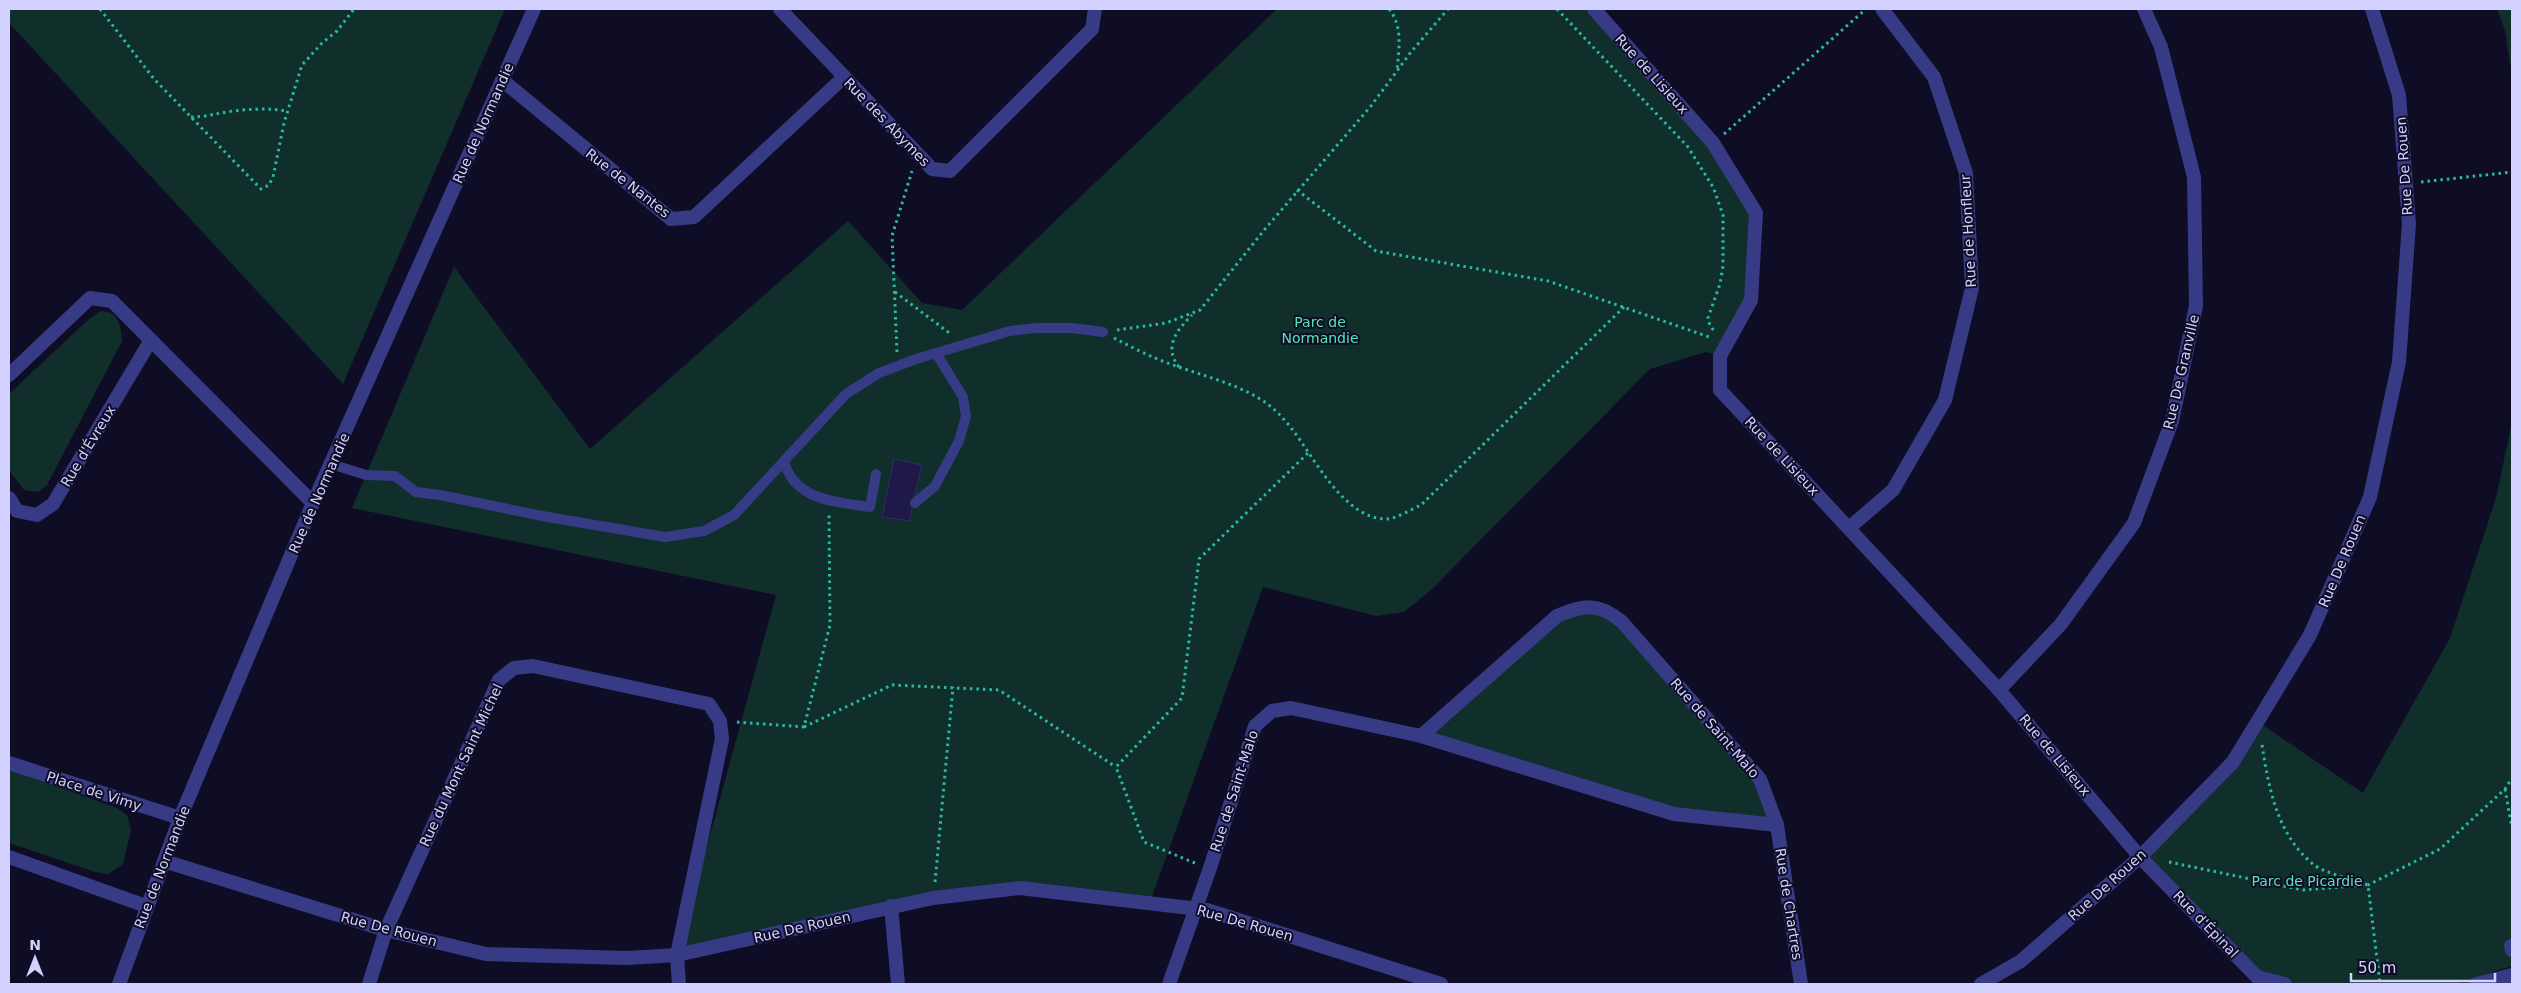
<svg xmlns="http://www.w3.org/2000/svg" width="2521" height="993" font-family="'DejaVu Sans',sans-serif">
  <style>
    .green { fill: #102f2b }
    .building { fill: #1e1946; stroke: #312a73 }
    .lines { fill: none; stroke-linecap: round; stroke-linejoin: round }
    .path { stroke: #2abaa3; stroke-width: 3; stroke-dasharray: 2.5 4; stroke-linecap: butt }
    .service { stroke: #373b85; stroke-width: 10 }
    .minor { stroke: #373b85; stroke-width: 14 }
    .labels { text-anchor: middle; stroke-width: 4; stroke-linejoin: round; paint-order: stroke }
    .street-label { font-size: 14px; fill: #d2d1ff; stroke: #0f0d25 }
    .park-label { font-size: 14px; fill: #58e4b3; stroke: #0f0d25 }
  </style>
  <rect width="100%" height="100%" fill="#0f0d25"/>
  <g class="green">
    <polygon points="9,9 505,9 343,384 9,23"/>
    <polygon points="1277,9 1594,9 1713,143 1756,213 1751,300 1720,356 1706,352 1650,369 1431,590 1404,612 1376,616 1263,587 1150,902 1020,888 933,898 677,955 776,595 352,508 454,267 590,449 848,221 922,303 962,310"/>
    <polygon points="2497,9 2512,9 2512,75 2505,31"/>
    <path d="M101,311C119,311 121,327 122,341L47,485L38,492L24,490L9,470V394L89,319Z"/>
    <polygon points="2512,422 2512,966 2455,984 2285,984 2257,977 2140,857 2258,722 2363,793 2450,638 2496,498"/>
    <polygon points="1609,611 1760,779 1777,825 1674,814 1421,736 1557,616"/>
    <polygon points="9,769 117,808 127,815 131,830 123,864 108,874 95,872 9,843"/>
  </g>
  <polygon class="building" points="894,459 922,465 909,521 882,517"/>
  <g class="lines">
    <g class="path">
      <polyline points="100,9 154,79 261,189 269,185 273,177 284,123 302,65 322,43 337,31 354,9"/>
      <path d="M1389,9C1403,26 1399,49 1397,70"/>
      <polyline points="1557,9 1688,147 1713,187 1723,215 1723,266 1720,284 1708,318 1710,326 1715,332"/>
      <path d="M191,117C206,117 218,113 233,111C251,109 269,108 287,111"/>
      <polyline points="1724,134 1866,9"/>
      <polyline points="2421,182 2512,172"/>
      <polyline points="1297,190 1376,251 1548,281 1712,338"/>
      <polyline points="895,292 952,335"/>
      <polyline points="1117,330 1166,323 1200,310 1265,229 1371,106 1411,52 1448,9"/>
      <path d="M1114,338C1133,348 1153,358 1173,365C1201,375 1230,382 1255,396C1270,404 1282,416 1292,429C1314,457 1344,519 1386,519C1396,519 1412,509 1421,505L1624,307"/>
      <polyline points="897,352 892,236 912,171"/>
      <path d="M1179,367C1163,347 1177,330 1192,315"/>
      <polyline points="737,722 804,727 830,625 829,514"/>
      <polyline points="804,727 892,685 999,690 1116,767"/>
      <path d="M2262,745C2269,789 2277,835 2314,865C2325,873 2354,880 2368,885L2380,984"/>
      <polyline points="2505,789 2512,828"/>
      <polyline points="2169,862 2303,890 2368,885 2440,849 2505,789 2512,778"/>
      <polyline points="1195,863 1144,842 1116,767 1182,698 1199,559 1308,453"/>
      <polyline points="935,882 953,687"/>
    </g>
    <g class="service">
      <path d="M784,461C794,500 835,502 870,507L876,474"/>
      <polyline points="331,464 366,475 395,476 416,492 440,495 542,516 665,537 704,531 734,515 846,394 879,373 916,359 1010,331 1036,328 1072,328 1103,332"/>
      <polyline points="915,503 935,486 959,441 966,416 963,397 936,353"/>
    </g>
    <g class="minor">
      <polyline points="780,9 932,169 950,171 1092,29 1095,9"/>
      <polyline points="1594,9 1713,143 1756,213 1751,300 1720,356 1720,390 1999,690 2140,857 2257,977 2285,984"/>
      <polyline points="502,80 671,219 694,217 844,77"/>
      <polyline points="9,375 90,298 112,301 313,503"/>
      <polyline points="9,498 17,511 37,515 53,504 151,340"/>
      <polyline points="1849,528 1893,490 1945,400 1972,288 1966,173 1934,77 1882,9"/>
      <polyline points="1999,690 2061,624 2134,523 2172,421 2196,306 2194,177 2161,47 2144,9"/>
      <path d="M1421,736L1557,616C1583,605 1599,602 1622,622L1760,779L1777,825L1801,984"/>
      <polyline points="9,763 180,818"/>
      <polyline points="9,857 146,906"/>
      <polyline points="164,861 386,930 486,954 627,958 677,955 933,898 1020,888 1207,910 1441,984"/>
      <polyline points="891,906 898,984"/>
      <polyline points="2511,946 2512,950"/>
      <polyline points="119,984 180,818 313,503 534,9"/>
      <polyline points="369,984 386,930 499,680 514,668 533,666 709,704 720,721 722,739 677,955 679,984"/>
      <polyline points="1169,984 1210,868 1255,726 1272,711 1291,708 1421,736 1674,814 1777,825"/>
      <polyline points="1981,984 2021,961 2140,857 2233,762 2310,635 2370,497 2399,362 2409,224 2399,95 2372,9"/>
      <polyline points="2476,984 2512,975"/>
    </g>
  </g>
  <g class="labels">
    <g class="street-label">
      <text transform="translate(1652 74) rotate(48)" y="5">Rue de Lisieux</text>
      <text transform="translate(887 122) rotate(46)" y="5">Rue des Abymes</text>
      <text transform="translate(483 123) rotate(-66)" y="5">Rue de Normandie</text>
      <text transform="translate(2404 166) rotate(-94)" y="5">Rue De Rouen</text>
      <text transform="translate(628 183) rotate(38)" y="5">Rue de Nantes</text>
      <text transform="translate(1968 231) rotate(-93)" y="5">Rue de Honfleur</text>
      <text transform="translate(2181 372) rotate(-77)" y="5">Rue De Granville</text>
      <text transform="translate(88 446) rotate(-59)" y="5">Rue d'Évreux</text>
      <text transform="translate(1782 456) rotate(47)" y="5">Rue de Lisieux</text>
      <text transform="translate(319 493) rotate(-66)" y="5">Rue de Normandie</text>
      <text transform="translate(2342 561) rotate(-67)" y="5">Rue De Rouen</text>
      <text transform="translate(1715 728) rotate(49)" y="5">Rue de Saint-Malo</text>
      <text transform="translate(2055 755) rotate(50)" y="5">Rue de Lisieux</text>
      <text transform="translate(461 765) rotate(-65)" y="5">Rue du Mont Saint Michel</text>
      <text transform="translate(94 791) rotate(18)" y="5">Place de Vimy</text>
      <text transform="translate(1234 791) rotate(-72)" y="5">Rue de Saint-Malo</text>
      <text transform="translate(162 867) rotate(-69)" y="5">Rue de Normandie</text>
      <text transform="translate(2107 885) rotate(-42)" y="5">Rue De Rouen</text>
      <text transform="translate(1789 904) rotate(81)" y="5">Rue de Chartres</text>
      <text transform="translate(1245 923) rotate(16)" y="5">Rue De Rouen</text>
      <text transform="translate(2206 924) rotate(46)" y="5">Rue d'Épinal</text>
      <text transform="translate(802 927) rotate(-13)" y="5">Rue De Rouen</text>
      <text transform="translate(389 929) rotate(15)" y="5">Rue De Rouen</text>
    </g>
    <g class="park-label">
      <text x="1320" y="327">Parc de<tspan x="1320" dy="16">Normandie</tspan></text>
      <text x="2307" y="886">Parc de Picardie</text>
    </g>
  </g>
  <rect width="2521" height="993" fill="none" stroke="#d2d1ff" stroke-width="20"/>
  <g transform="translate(35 958)" stroke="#0f0d25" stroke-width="4" paint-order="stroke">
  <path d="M0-4L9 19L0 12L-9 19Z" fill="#d2d1ff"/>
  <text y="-8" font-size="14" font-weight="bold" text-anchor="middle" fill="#d2d1ff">N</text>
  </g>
  <path d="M2351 973v8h144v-8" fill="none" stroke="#d2d1ff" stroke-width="2.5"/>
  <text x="2358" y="973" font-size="15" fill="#d2d1ff" stroke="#0f0d25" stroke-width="4" paint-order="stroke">50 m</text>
</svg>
